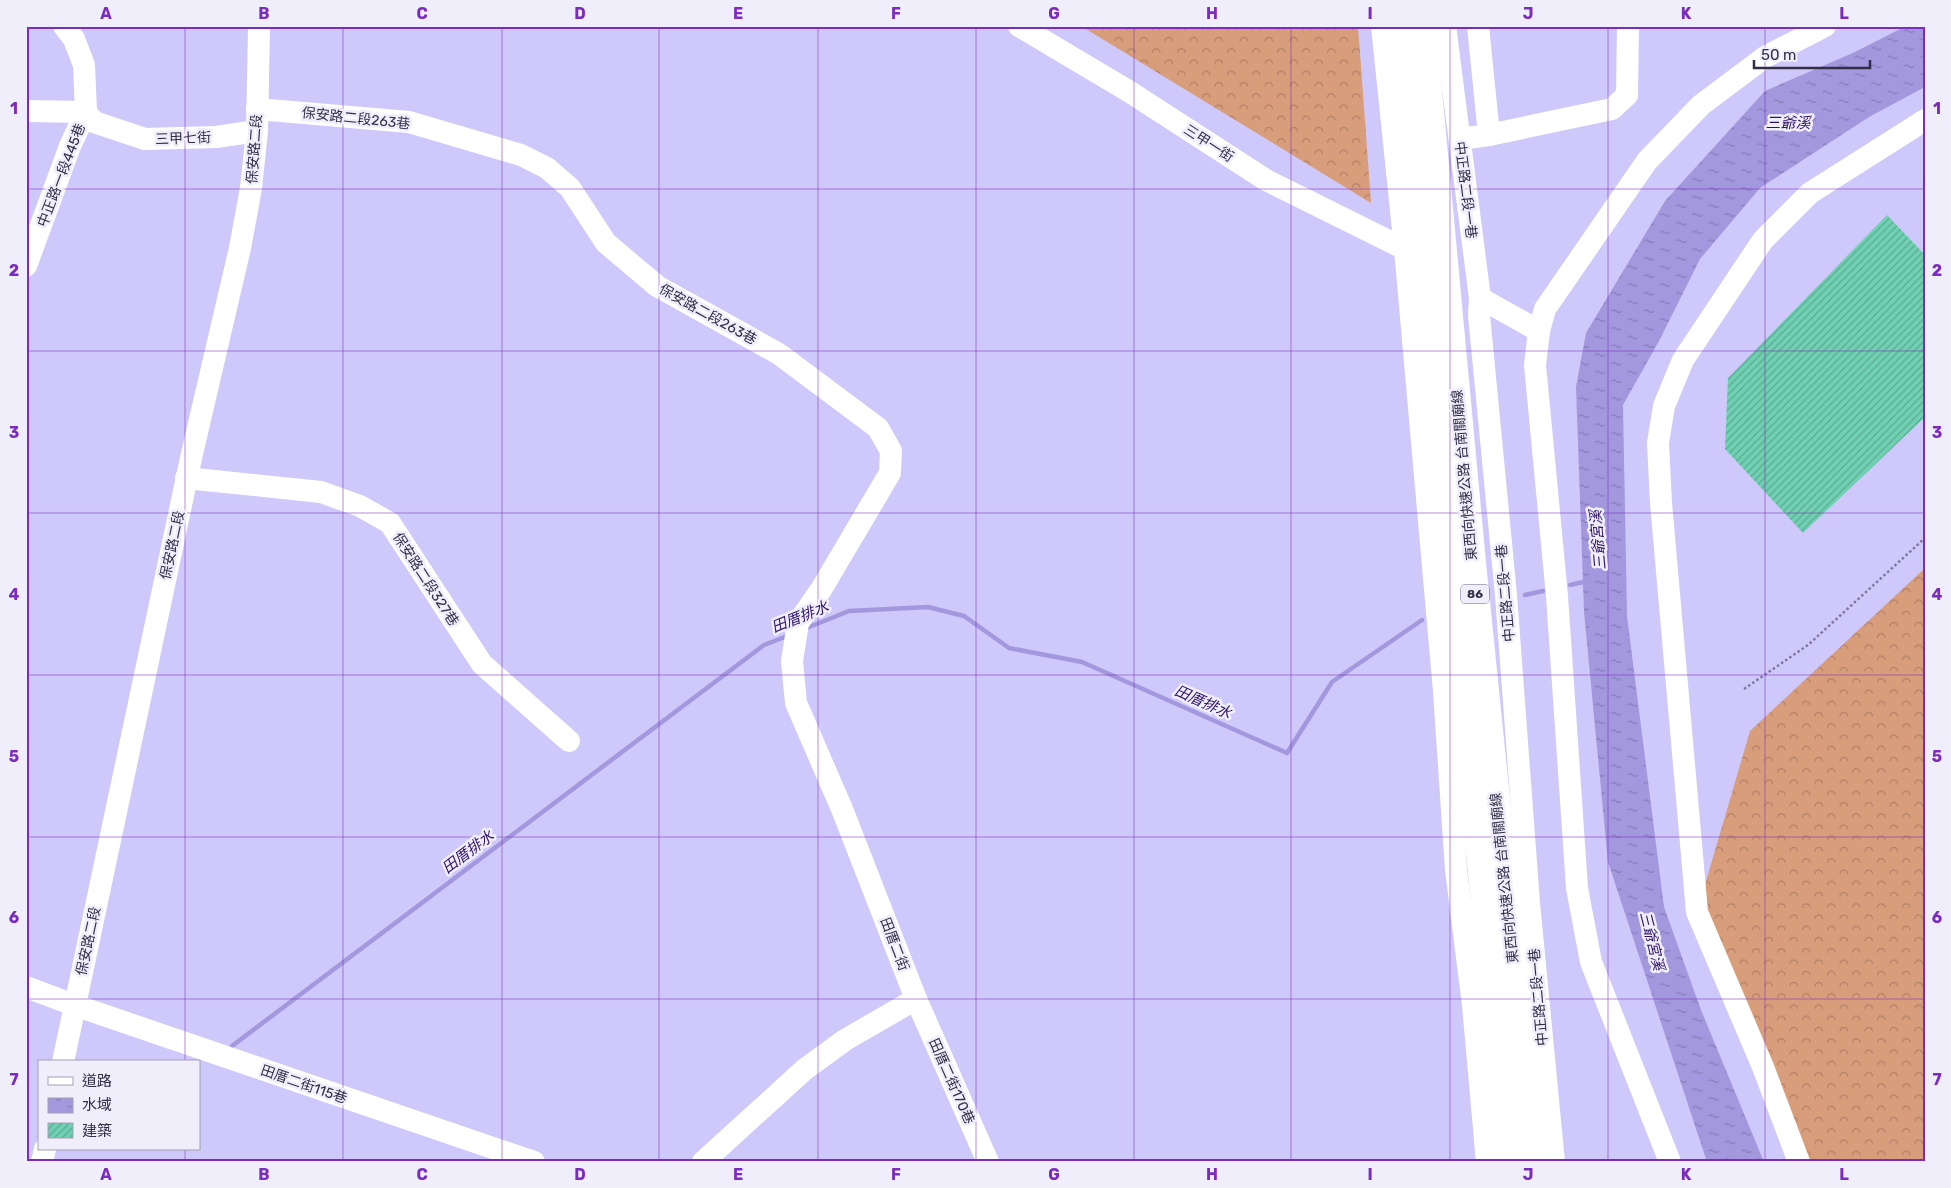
<svg xmlns="http://www.w3.org/2000/svg" width="1951" height="1188" font-family="Rubik,'Noto Sans TC',sans-serif">
  <style>
    .forest { fill: url(#forest-crowns) }
    .water { fill: url(#water-ripples) }
    .lines { fill: none; stroke-linecap: round; stroke-linejoin: round }
    .stream { stroke: #a397de; stroke-width: 4.5 }
    .building { fill: url(#building-hatch) }
    .path { stroke: #7d779c; stroke-width: 2.5; stroke-dasharray: 2.5 2.5; stroke-linecap: butt }
    .minor { stroke: #fff; stroke-width: 22 }
    .highway { stroke: #fff; stroke-width: 28 }
    .grid { fill: none; stroke: #7b2cbf; stroke-width: 1; stroke-opacity: 0.55 }
    .labels { text-anchor: middle; stroke-width: 5; stroke-linejoin: round; paint-order: stroke }
    .shield { fill: #f0eefb; stroke: #6b687c; stroke-width: 1 }
    .shield-label { font-size: 12px; font-weight: bold; fill: #322e46 }
    .street-label { font-size: 14px; fill: #322e46; stroke: #f0eefb }
    .water-label { font-size: 15px; font-style: italic; fill: #2f1366; stroke: #f0eefb }
    .neatline { fill: none; stroke: #7b2cbf; stroke-width: 2 }
    .grid-label { font-size: 16px; text-anchor: middle; font-weight: bold; fill: #7b2cbf }
  </style>
  <defs>
    <pattern id="forest-crowns" width="20" height="18" patternUnits="userSpaceOnUse" patternTransform="scale(1.25)"><rect width="20" height="18" fill="#d89d7b"/><path d="M2 6a3 3 0 1 1 6 0M12 15a3 3 0 1 1 6 0" fill="none" stroke="#b08067"/></pattern>
    <pattern id="water-ripples" width="26" height="14" patternUnits="userSpaceOnUse" patternTransform="scale(1.25)"><rect width="26" height="14" fill="#a397de"/><path d="M2 4q2-2 4 0t4 0M15 11q2-2 4 0t4 0" fill="none" stroke="#857cb6"/></pattern>
    <pattern id="building-hatch" width="6" height="6" patternUnits="userSpaceOnUse" patternTransform="scale(1.25)"><rect width="6" height="6" fill="#6fd0b2"/><path d="M-1 1l2-2M0 6l6-6M5 7l2-2" fill="none" stroke="#5ca993"/></pattern>
  </defs>
  <rect width="100%" height="100%" fill="#cfc8fa"/>
  <g class="forest">
    <polygon points="1081,26 1358,26 1371,203"/>
    <polygon points="1925,568 1925,1162 1799,1162 1697,912 1750,731"/>
  </g>
  <polygon class="water" points="1906,26 1925,26 1925,87 1869,117 1760,188 1700,259 1659,341 1623,405 1627,616 1664,907 1701,1010 1764,1162 1707,1162 1608,862 1584,612 1576,387 1586,333 1665,201 1765,91 1855,52"/>
  <g class="lines">
    <g class="stream">
      <polyline points="1570,585 1588,581"/>
      <polyline points="1525,595 1543,591"/>
      <polyline points="804,629 849,611 928,607 964,616 1009,648 1082,662 1287,753 1332,682 1422,620"/>
      <polyline points="232,1046 764,645 790,635"/>
    </g>
  </g>
  <polygon class="building" points="1887,215 1925,255 1925,417 1803,533 1725,449 1728,378"/>
  <g class="lines">
    <polyline class="path" points="1744,689 1808,645 1925,538"/>
    <g class="minor">
      <polyline points="1019,26 1130,92 1266,180 1405,249"/>
      <polyline points="1382,26 1405,249 1444,691 1456,870 1473,1005 1487,1162"/>
      <polyline points="1445,26 1480,298 1479,315 1506,595 1529,903 1554,1162"/>
      <polyline points="1478,26 1489,135"/>
      <polyline points="257,109 409,122 521,155 547,168 570,188 606,243 657,286 779,354 878,428 891,451 890,473 822,588 798,623 792,661 796,703 842,809 916,999 988,1162"/>
      <polyline points="26,111 86,112 94,122 145,139 216,137 257,131"/>
      <polyline points="1460,139 1489,135 1612,109 1627,95 1628,26"/>
      <polyline points="26,266 70,146 86,112 84,65 74,39 64,26"/>
      <polyline points="1480,298 1539,331"/>
      <polyline points="186,478 321,492 360,506 390,523 482,664 569,741"/>
      <polyline points="26,987 74,1005 534,1162"/>
      <polyline points="63,1062 191,458 240,248 251,188 257,131 259,26"/>
      <polyline points="42,1162 45,1149"/>
      <polyline points="703,1162 804,1070 845,1040 916,999"/>
      <polyline points="1670,1162 1591,962 1577,888 1557,596 1535,365 1539,331 1545,309 1647,161 1701,105 1765,57 1825,26"/>
      <polyline points="1799,1162 1763,1067 1697,912 1661,503 1658,443 1664,406 1683,360 1763,240 1810,193 1925,120"/>
    </g>
    <g class="highway">
      <polyline points="1402,26 1435,404 1511,1162"/>
      <polyline points="1422,26 1472,563 1533,1162"/>
    </g>
  </g>
  <path class="grid" d="M185,26V1062M343,26V1162M502,26V1162M659,26V1162M818,26V1162M976,26V1162M1134,26V1162M1291,26V1162M1450,26V1162M1608,26V1162M1765,26V1162M26,189H1925M26,351H1925M26,513H1925M26,675H1925M26,837H1925M26,999H1925M185,1149V1162"/>
  <g class="labels">
    <rect class="shield" x="1461" y="584.5" width="28" height="19" rx="4"/>
    <g class="shield-label">
      <text x="1475" y="598">86</text>
    </g>
    <g class="street-label">
      <text transform="translate(356 118) rotate(6)" y="5">保安路二段263巷</text>
      <text transform="translate(183 138) rotate(-2)" y="5">三甲七街</text>
      <text transform="translate(1209 143) rotate(33)" y="5">三甲一街</text>
      <text transform="translate(254 149) rotate(-86)" y="5">保安路二段</text>
      <text transform="translate(61 175) rotate(-69)" y="5">中正路一段445巷</text>
      <text transform="translate(1466 190) rotate(83)" y="5">中正路二段一巷</text>
      <text transform="translate(708 314) rotate(29)" y="5">保安路二段263巷</text>
      <text transform="translate(1464 475) rotate(-95)" y="5">東西向快速公路 台南關廟線</text>
      <text transform="translate(172 545) rotate(-78)" y="5">保安路二段</text>
      <text transform="translate(426 579) rotate(57)" y="5">保安路二段327巷</text>
      <text transform="translate(1505 593) rotate(-95)" y="5">中正路二段一巷</text>
      <text transform="translate(1504 878) rotate(-96)" y="5">東西向快速公路 台南關廟線</text>
      <text transform="translate(88 941) rotate(-78)" y="5">保安路二段</text>
      <text transform="translate(895 944) rotate(69)" y="5">田厝二街</text>
      <text transform="translate(1538 997) rotate(-95)" y="5">中正路二段一巷</text>
      <text transform="translate(952 1081) rotate(66)" y="5">田厝二街170巷</text>
      <text transform="translate(304 1084) rotate(19)" y="5">田厝二街115巷</text>
    </g>
    <g class="water-label">
      <text x="1788" y="128">三爺溪</text>
      <text transform="translate(1598 540) rotate(-95)" y="5">三爺宮溪</text>
      <text transform="translate(800 617) rotate(-22)" y="5">田厝排水</text>
      <text transform="translate(1203 702) rotate(24)" y="5">田厝排水</text>
      <text transform="translate(468 852) rotate(-37)" y="5">田厝排水</text>
      <text transform="translate(1652 941) rotate(76)" y="5">三爺宮溪</text>
    </g>
  </g>
  <rect width="1951" height="1188" fill="none" stroke="#f0eefb" stroke-width="55"/>
  <rect x="38" y="1060" width="162" height="90" fill="#f0eefb" stroke="#a4a1b3"/>
  <rect x="48" y="1077" width="25" height="8" fill="#ffffff" stroke="#a4a1b3"/>
  <text x="82" y="1086" font-size="15" fill="#322e46">道路</text>
  <rect x="48" y="1098" width="25" height="15" fill="url(#water-ripples)" stroke="#a4a1b3"/>
  <text x="82" y="1110" font-size="15" fill="#322e46">水域</text>
  <rect x="48" y="1123" width="25" height="15" fill="url(#building-hatch)" stroke="#a4a1b3"/>
  <text x="82" y="1136" font-size="15" fill="#322e46">建築</text>
  <path d="M1754 60v8h116v-8" fill="none" stroke="#322e46" stroke-width="2.5"/>
  <text x="1761" y="60" font-size="15" fill="#322e46" stroke="#f0eefb" stroke-width="4" paint-order="stroke">50 m</text>
  <rect x="28" y="28" width="1896" height="1132" class="neatline"/>
  <g class="grid-label">
    <text x="106" y="19">A</text>
    <text x="264" y="19">B</text>
    <text x="422" y="19">C</text>
    <text x="580" y="19">D</text>
    <text x="738" y="19">E</text>
    <text x="896" y="19">F</text>
    <text x="1054" y="19">G</text>
    <text x="1212" y="19">H</text>
    <text x="1370" y="19">I</text>
    <text x="1528" y="19">J</text>
    <text x="1686" y="19">K</text>
    <text x="1844" y="19">L</text>
    <text x="14" y="114">1</text>
    <text x="1937" y="114">1</text>
    <text x="14" y="276">2</text>
    <text x="1937" y="276">2</text>
    <text x="14" y="438">3</text>
    <text x="1937" y="438">3</text>
    <text x="14" y="600">4</text>
    <text x="1937" y="600">4</text>
    <text x="14" y="762">5</text>
    <text x="1937" y="762">5</text>
    <text x="14" y="923">6</text>
    <text x="1937" y="923">6</text>
    <text x="14" y="1085">7</text>
    <text x="1937" y="1085">7</text>
    <text x="106" y="1180">A</text>
    <text x="264" y="1180">B</text>
    <text x="422" y="1180">C</text>
    <text x="580" y="1180">D</text>
    <text x="738" y="1180">E</text>
    <text x="896" y="1180">F</text>
    <text x="1054" y="1180">G</text>
    <text x="1212" y="1180">H</text>
    <text x="1370" y="1180">I</text>
    <text x="1528" y="1180">J</text>
    <text x="1686" y="1180">K</text>
    <text x="1844" y="1180">L</text>
  </g>
</svg>
